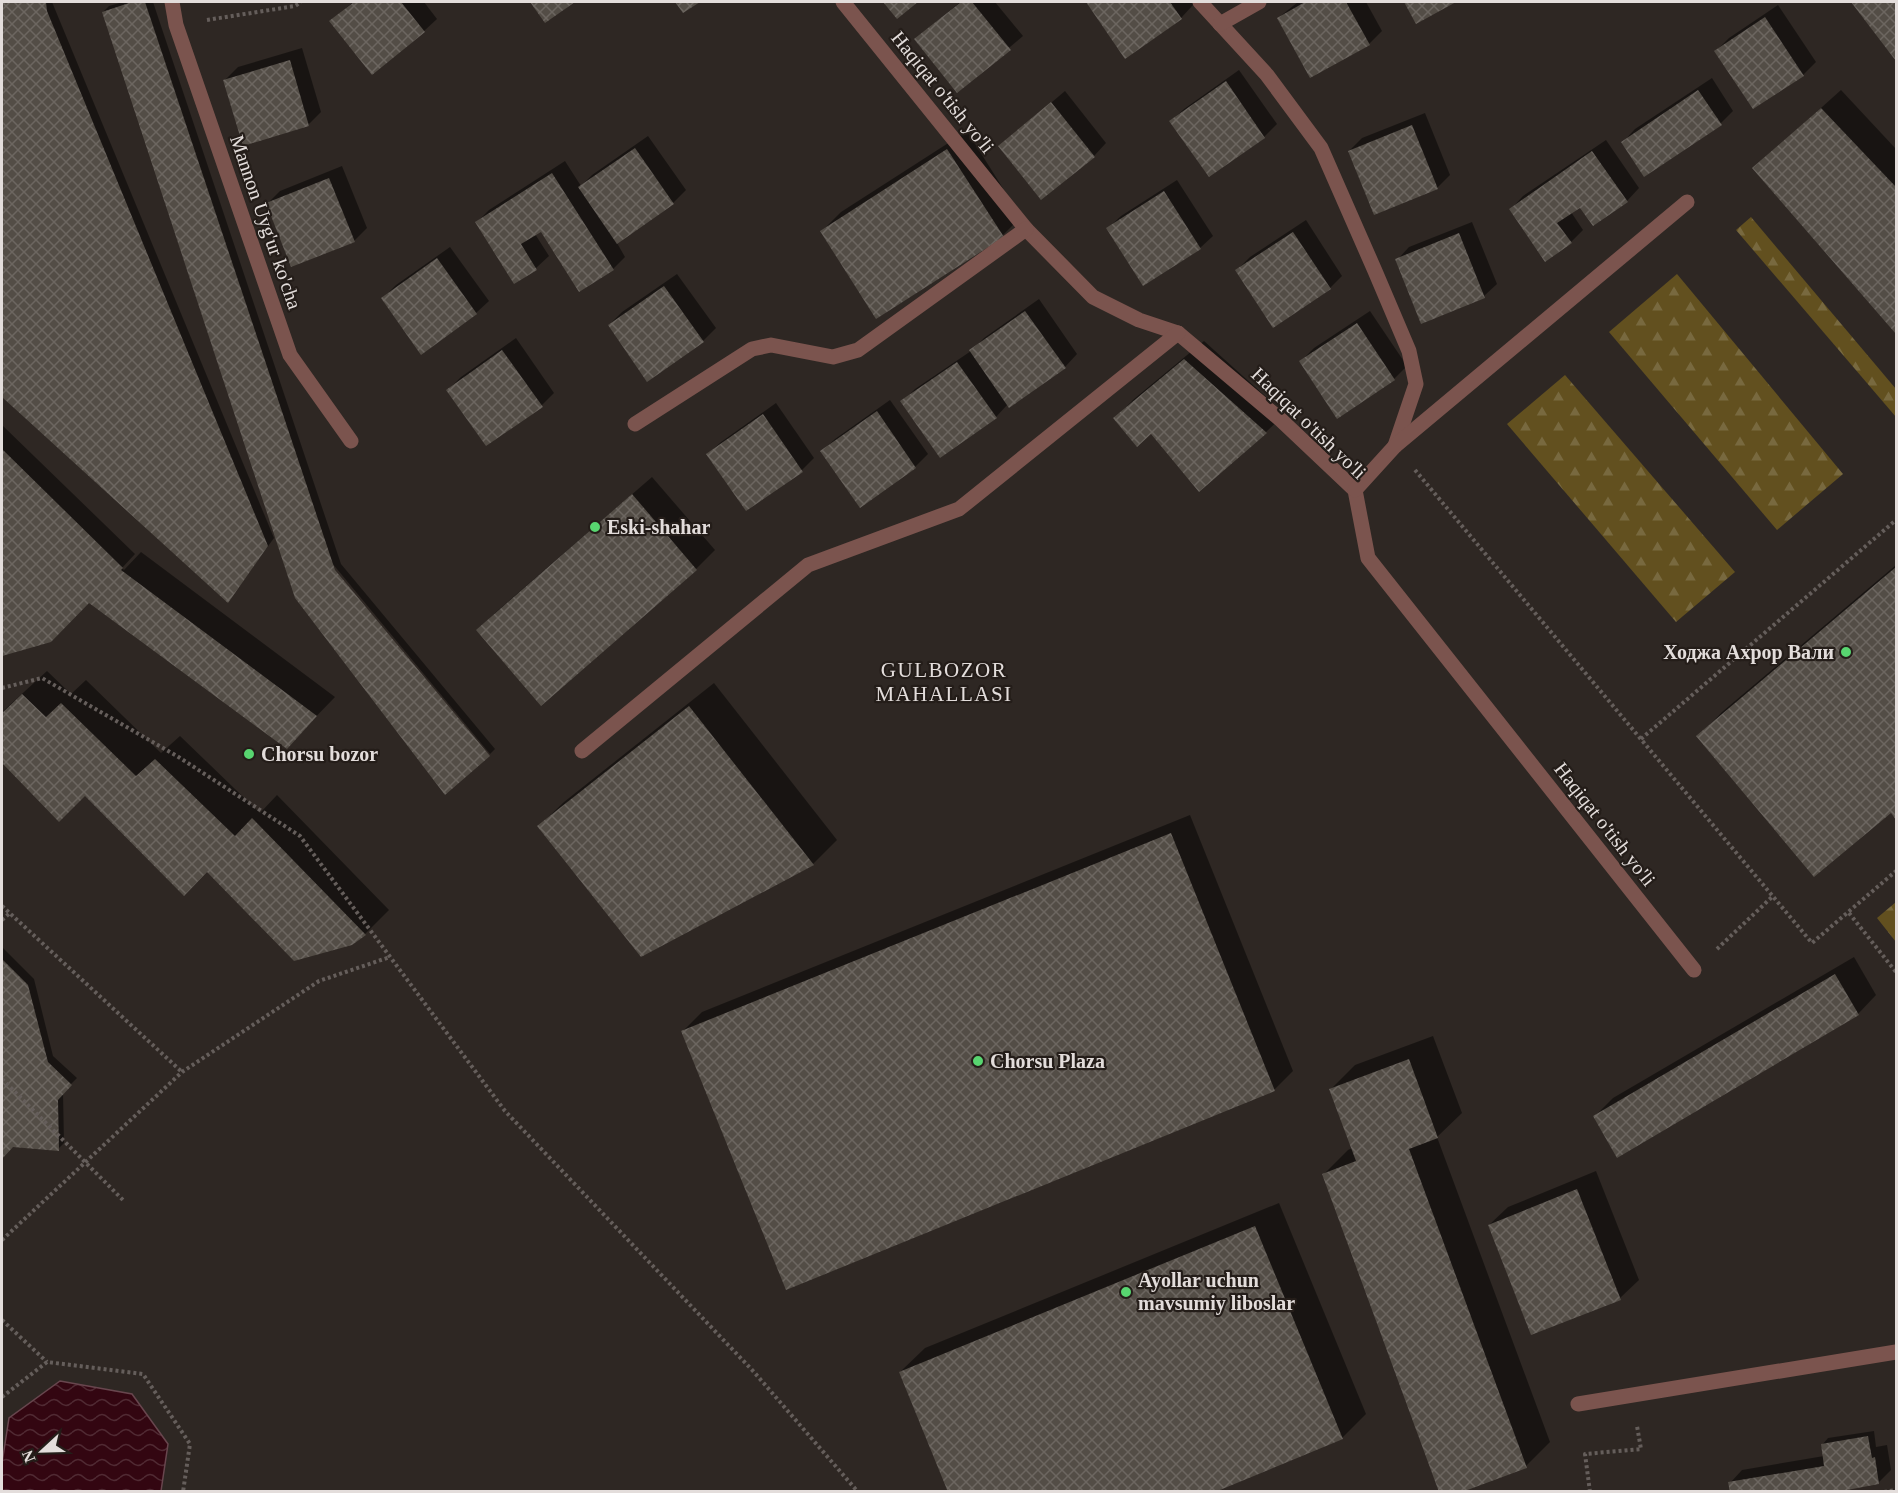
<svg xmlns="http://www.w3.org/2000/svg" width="1898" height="1493" font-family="Georgia,serif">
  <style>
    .forest { fill: url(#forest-firs) }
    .water { fill: url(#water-waves); stroke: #68464e; stroke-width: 1.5 }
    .shadow { fill: #0007 }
    .building { fill: url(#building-cross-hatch) }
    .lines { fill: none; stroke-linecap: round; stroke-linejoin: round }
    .path { stroke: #655e5b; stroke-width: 4; stroke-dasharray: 3 3; stroke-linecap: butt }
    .minor { stroke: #7b544e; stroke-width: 15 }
    .poi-dot { fill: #58d570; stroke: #241d19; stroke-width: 2 }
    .labels { text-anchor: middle; stroke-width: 4.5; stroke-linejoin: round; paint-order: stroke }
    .street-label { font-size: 20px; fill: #e3dddb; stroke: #241d19 }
    .poi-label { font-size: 20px; font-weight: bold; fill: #e3dddb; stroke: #241d19; text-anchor: start }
    .neighbourhood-label { font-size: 21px; letter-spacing: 1.5px; fill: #e3dddb; stroke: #241d19 }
  </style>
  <defs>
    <pattern id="forest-firs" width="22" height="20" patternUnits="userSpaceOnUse" patternTransform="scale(1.5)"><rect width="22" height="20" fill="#62501f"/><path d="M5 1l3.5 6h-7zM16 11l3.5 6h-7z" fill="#78693f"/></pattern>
    <pattern id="water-waves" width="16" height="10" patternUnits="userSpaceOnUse" patternTransform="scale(1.5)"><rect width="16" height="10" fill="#330611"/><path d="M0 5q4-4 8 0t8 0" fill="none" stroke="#502a33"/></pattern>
    <pattern id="building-cross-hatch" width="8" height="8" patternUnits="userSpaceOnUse" patternTransform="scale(1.5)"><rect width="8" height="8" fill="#534d46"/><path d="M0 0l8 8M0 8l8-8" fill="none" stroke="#6c6660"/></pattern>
  </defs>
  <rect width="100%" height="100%" fill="#2e2723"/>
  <g class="forest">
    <polygon points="1751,217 1896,389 1896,417 1736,230"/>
    <polygon points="1677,274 1843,474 1777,530 1609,332"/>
    <polygon points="1565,375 1735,572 1676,622 1507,424"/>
    <polygon points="1896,902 1896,942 1877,918"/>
  </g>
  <polygon class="water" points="60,1381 132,1394 168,1444 161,1491 2,1491 2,1463 9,1418"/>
  <g class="shadow">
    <polygon points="2,2 52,2 274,538 228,601 2,395"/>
    <polygon points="123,2 153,2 341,564 495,749 490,754 332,563 297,597 103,12 109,6"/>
    <polygon points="353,2 424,2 437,19 424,31 372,73 331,21"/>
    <polygon points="532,2 573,2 545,21"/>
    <polygon points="960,2 995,2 1023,36 958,91 916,39"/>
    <polygon points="1089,2 1191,2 1193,5 1181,18"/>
    <polygon points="1298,2 1366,2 1382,31 1369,44 1311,76 1278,18"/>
    <polygon points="1406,2 1453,2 1417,22"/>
    <polygon points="1853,2 1896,2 1896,58"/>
    <polygon points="1778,5 1816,62 1803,75 1716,51 1729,38"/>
    <polygon points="302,48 321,112 308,125 225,80 238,67"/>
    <polygon points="1239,70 1277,124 1264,137 1210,175 1171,121 1184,109"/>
    <polygon points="1712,78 1733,111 1721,123 1623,142 1635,129"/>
    <polygon points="1841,90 1896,149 1896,331 1754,168"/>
    <polygon points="1065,91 1106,143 1094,156 1000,146"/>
    <polygon points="1425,113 1450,175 1437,188 1349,151 1362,138"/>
    <polygon points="967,131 1021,217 1003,235 822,231 841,212"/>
    <polygon points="648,136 686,190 673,203 617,243 625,257 613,269 541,230 535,234 549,256 536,268 514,282 477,222 489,210 565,161 581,186 592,175"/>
    <polygon points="1606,140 1639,188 1627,201 1580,206 1571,212 1583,230 1571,242 1511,209 1523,196"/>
    <polygon points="342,166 367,228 354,241 268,203 280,191"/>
    <polygon points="1177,180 1213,236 1200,248 1108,228 1121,216"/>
    <polygon points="1306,220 1342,276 1330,288 1237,270 1250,257"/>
    <polygon points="1472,222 1497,284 1484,296 1397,260 1409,247"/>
    <polygon points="450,247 489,301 476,313 383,298 396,285"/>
    <polygon points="677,274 716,328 703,341 609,325 622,312"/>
    <polygon points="1039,299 1077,354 1065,367 1008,404 996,417 902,402 915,389 971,351 984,338"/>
    <polygon points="1370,311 1407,366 1394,379 1301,361 1314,348"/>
    <polygon points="516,338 554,393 542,405 448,390 461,377"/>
    <polygon points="1204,341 1285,414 1266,432 1199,490 1152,432 1115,418 1134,399"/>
    <polygon points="890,400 928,454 915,467 860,506 822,451 835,439"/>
    <polygon points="776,403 814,458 802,470 708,454 721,442"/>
    <polygon points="2,425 135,554 122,568 124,570 141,552 335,697 305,728 89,601 50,641 2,654"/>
    <polygon points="652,477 715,550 696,569 541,704 478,631 496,612"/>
    <polygon points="1896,565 1896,817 1891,811 1698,737 1722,712"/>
    <polygon points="47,671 71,694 86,680 161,753 180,736 260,813 277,795 389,910 365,934 351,943 207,870 85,794 59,820 2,761 2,712"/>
    <polygon points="714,683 837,840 813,864 641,955 539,826 564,802"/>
    <polygon points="1190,815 1293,1071 1274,1090 683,1031 702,1012"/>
    <polygon points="2,947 34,979 53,1056 77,1078 63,1092 64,1143 58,1149 12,1146 2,1157"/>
    <polygon points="1854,957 1876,995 1858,1014 1595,1116 1613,1098"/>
    <polygon points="1433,1036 1462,1113 1437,1137 1550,1442 1526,1466 1324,1174 1348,1150 1352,1148 1331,1089 1355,1065"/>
    <polygon points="1596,1171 1639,1280 1620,1298 1532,1333 1489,1225 1508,1207"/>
    <polygon points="1279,1203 1366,1414 1342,1438 900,1372 925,1348"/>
    <polygon points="1874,1431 1876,1447 1887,1445 1891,1470 1878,1483 1730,1483 1742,1470 1824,1456 1822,1445 1828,1438"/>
  </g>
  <g class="building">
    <polygon points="2,2 46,2 47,11 268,546 228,603 2,397"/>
    <polygon points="132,2 145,2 335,570 490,756 445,795 295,598 102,12"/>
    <polygon points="354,2 401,2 425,32 372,75 329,21"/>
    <polygon points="530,2 575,2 545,23"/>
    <polygon points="675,2 700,2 683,13"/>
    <polygon points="883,2 918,2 897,19"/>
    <polygon points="961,2 972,2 1011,50 957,93 914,39"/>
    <polygon points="1086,2 1170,2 1182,19 1125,59"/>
    <polygon points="1305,2 1346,2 1370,45 1310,78 1277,18"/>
    <polygon points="1404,2 1456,2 1416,24"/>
    <polygon points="1851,2 1896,2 1896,61"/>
    <polygon points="1765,17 1804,76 1753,109 1714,51"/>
    <polygon points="290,60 309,126 243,146 223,80"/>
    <polygon points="1226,81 1265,138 1209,177 1169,121"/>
    <polygon points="1698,90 1722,125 1644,177 1621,142"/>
    <polygon points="1051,102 1095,157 1041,200 998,146"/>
    <polygon points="1821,108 1896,187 1896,334 1752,168"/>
    <polygon points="1412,125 1438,189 1374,215 1348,151"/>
    <polygon points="635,148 674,204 617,244 578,187"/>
    <polygon points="947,149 1004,237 876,319 820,231"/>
    <polygon points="1592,151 1628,202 1593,226 1580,208 1557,223 1572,243 1545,262 1509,209"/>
    <polygon points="552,173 614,270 579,292 541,232 521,244 537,270 514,284 475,222"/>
    <polygon points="329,178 355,242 291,267 266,203"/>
    <polygon points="1164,191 1201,249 1143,286 1106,228"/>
    <polygon points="1293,232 1331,289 1273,328 1235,270"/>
    <polygon points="1459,233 1485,298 1421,324 1395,259"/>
    <polygon points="437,258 477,314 421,355 381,298"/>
    <polygon points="664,286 704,342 647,382 608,325"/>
    <polygon points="1025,311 1066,368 1009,408 969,350"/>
    <polygon points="1357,323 1395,380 1337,419 1299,361"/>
    <polygon points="502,350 543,407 486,446 446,390"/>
    <polygon points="1184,359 1267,433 1199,492 1151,434 1137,447 1113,418"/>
    <polygon points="957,362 997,418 940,458 900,401"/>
    <polygon points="877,411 916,468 860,508 820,451"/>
    <polygon points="763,414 803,472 746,511 706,454"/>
    <polygon points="2,449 123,568 121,570 317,716 287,749 89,603 51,642 2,656"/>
    <polygon points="632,494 697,570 541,706 476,630"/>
    <polygon points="1896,567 1896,820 1891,813 1814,877 1696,736"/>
    <polygon points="22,694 46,717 61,703 136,776 155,759 235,836 252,818 366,935 352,945 294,961 207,872 184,896 85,796 59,822 2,763 2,713"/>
    <polygon points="689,706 814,865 641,957 537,826"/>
    <polygon points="1171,833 1275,1091 786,1290 681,1031"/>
    <polygon points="2,959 28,985 48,1062 72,1085 58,1100 59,1151 13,1147 2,1159"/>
    <polygon points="1835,974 1859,1015 1617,1158 1593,1116"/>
    <polygon points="1409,1059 1438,1138 1409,1149 1527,1468 1462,1492 1439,1492 1322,1174 1356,1161 1329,1089"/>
    <polygon points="1577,1189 1621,1300 1531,1335 1488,1225"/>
    <polygon points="1255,1226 1343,1439 1215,1492 948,1492 899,1372"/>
    <polygon points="1868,1436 1872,1458 1875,1457 1879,1484 1836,1492 1730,1492 1728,1482 1824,1466 1821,1444"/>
  </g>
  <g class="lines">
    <g class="path">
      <polyline points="207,20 295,6 301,2"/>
      <polyline points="1415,470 1812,943 1896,871"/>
      <polyline points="2,688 42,678 177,756 300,836 505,1111 754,1372 858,1492"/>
      <polyline points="1641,739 1896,520"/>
      <polyline points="2,906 182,1072"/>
      <polyline points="1849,913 1896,972"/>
      <polyline points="2,920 10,913"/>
      <polyline points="1717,949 1773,896"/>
      <polyline points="2,1079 124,1201"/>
      <polyline points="2,1240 182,1072 319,981 390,957"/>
      <polyline points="2,1320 47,1362"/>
      <polyline points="2,1397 47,1362 143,1374 190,1444 183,1492"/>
      <polyline points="1590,1492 1585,1454 1641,1449 1637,1426"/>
      <polyline points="1884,1492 1896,1490"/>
    </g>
    <g class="minor">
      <polyline points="172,2 176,25 290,355 351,441"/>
      <polyline points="843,2 1026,229 1093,297 1139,320 1178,333 1281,420 1355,490 1368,558 1694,970"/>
      <polyline points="1200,2 1267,75 1321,148 1375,271 1409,351 1416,384 1395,446"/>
      <polyline points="1220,24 1259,2"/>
      <polyline points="635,424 752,349 771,345 833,357 858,350 1026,229"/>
      <polyline points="1355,490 1395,446 1687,202"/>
      <polyline points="582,751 808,565 959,509 1178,333"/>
      <polyline points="1578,1404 1896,1352"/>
    </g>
  </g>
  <g class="poi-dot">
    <circle cx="595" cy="527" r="6"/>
    <circle cx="1846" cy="652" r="6"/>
    <circle cx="249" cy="754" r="6"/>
    <circle cx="978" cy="1061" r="6"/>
    <circle cx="1126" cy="1292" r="6"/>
  </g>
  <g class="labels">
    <g class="street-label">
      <text transform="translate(943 92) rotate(51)" y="7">Haqiqat o'tish yo'li</text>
      <text transform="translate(266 222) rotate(71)" y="7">Mannon Uyg'ur ko'cha</text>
      <text transform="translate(1309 423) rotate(44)" y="7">Haqiqat o'tish yo'li</text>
      <text transform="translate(1605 824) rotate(52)" y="7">Haqiqat o'tish yo'li</text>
    </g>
    <g class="poi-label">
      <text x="607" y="534">Eski-shahar</text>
      <text x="1834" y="659" text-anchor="end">Ходжа Ахрор Вали</text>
      <text x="261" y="761">Chorsu bozor</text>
      <text x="990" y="1068">Chorsu Plaza</text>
      <text x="1138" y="1287">Ayollar uchun<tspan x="1138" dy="23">mavsumiy liboslar</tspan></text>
    </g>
    <g class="neighbourhood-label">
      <text x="944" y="677">GULBOZOR<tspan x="944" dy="24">MAHALLASI</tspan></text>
    </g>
  </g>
  <rect width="1898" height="1493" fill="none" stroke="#e3dddb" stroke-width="6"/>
  <g transform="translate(42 1451) rotate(248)" stroke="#241d19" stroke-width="4.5" paint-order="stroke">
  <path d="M0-4.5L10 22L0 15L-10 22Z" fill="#e3dddb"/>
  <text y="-9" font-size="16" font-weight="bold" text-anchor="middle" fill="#e3dddb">N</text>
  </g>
</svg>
